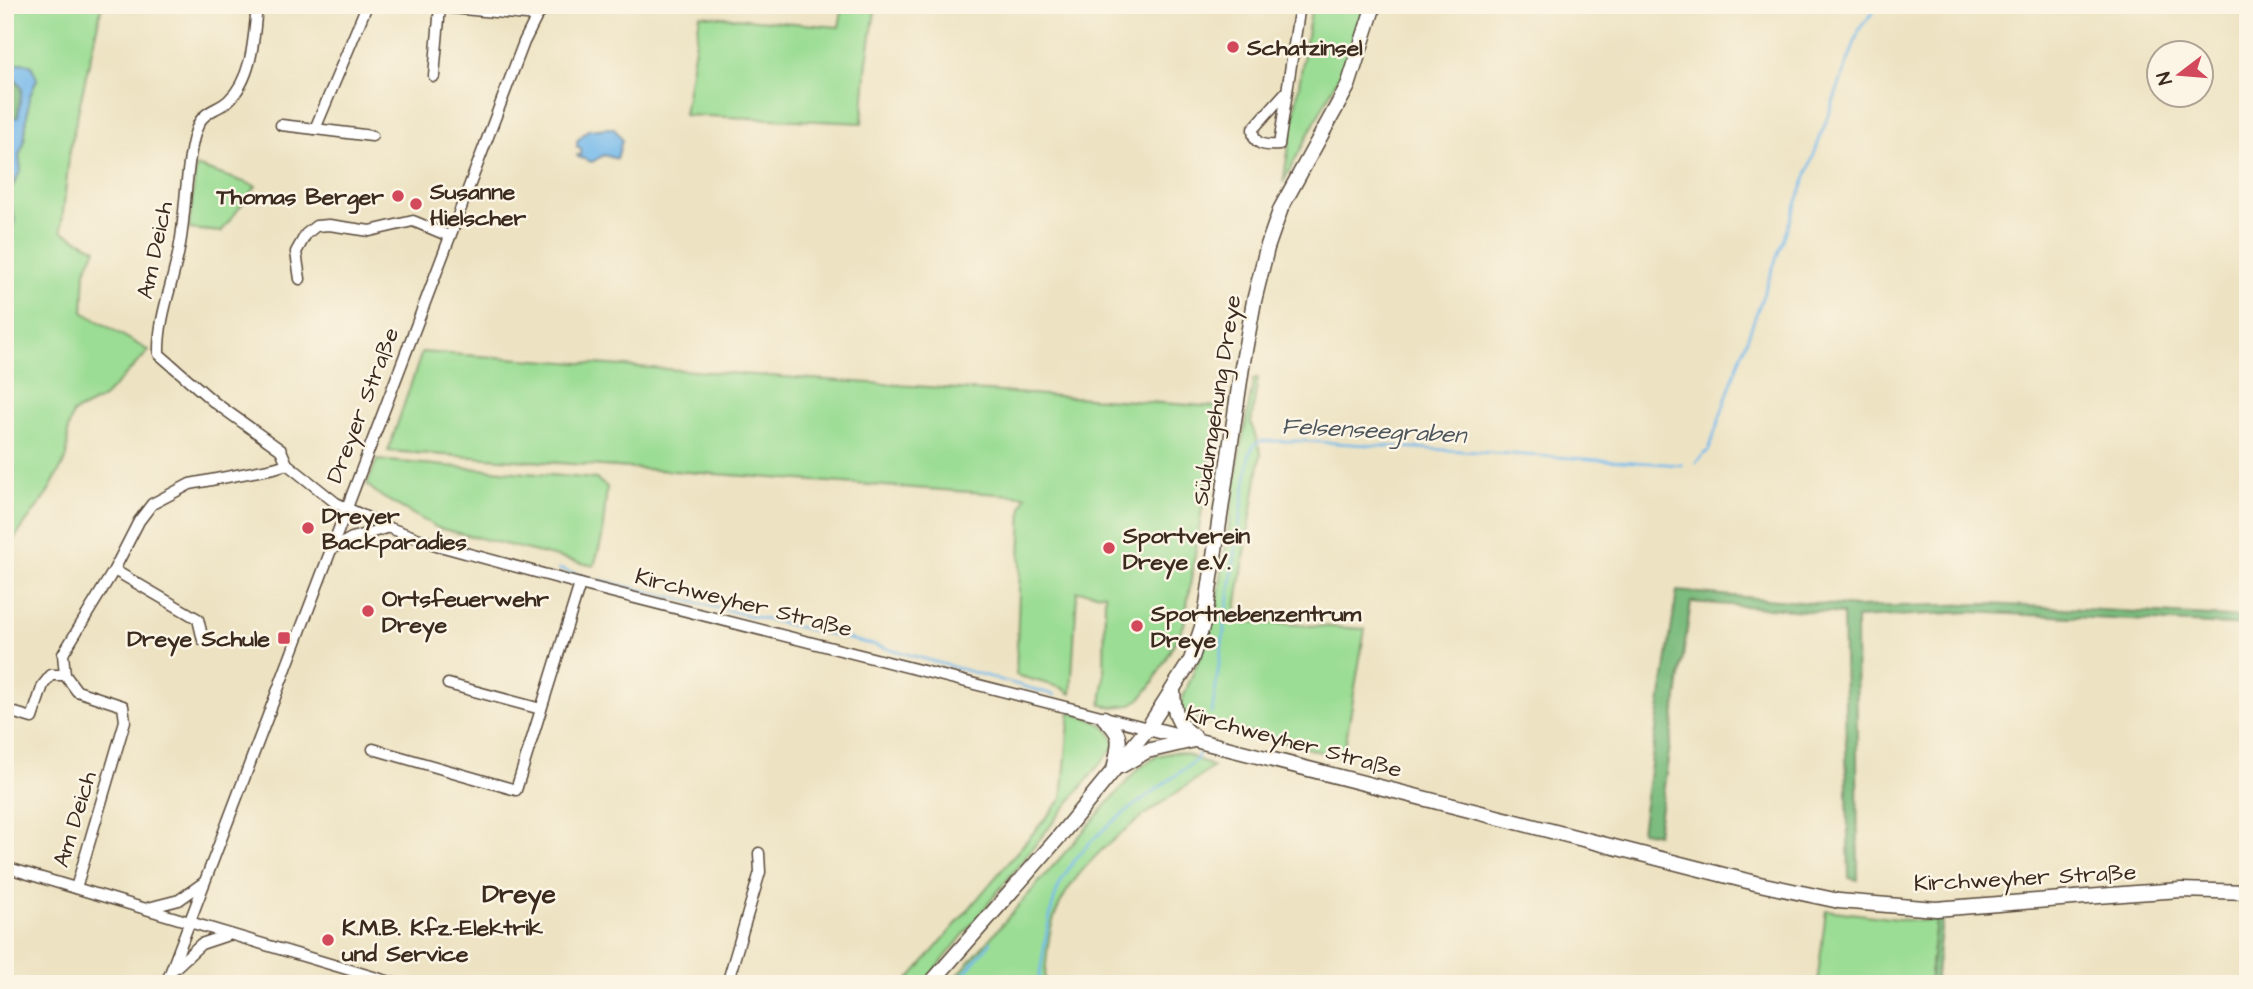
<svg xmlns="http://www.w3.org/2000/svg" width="2253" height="989" font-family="'Architects Daughter',sans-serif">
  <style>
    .green { fill: #9bdd94; stroke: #6b8459; stroke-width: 2 }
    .forest { fill: #7cbc7e; stroke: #5c734e; stroke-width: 2 }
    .water { fill: #74b9eb; stroke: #587284; stroke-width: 2 }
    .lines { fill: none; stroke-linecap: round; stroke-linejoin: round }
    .stream { stroke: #74b9eb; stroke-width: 2.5 }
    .minor-casing { stroke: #564637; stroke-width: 13 }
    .major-casing { stroke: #564637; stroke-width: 17 }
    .minor { stroke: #fff; stroke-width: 10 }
    .major { stroke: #fff; stroke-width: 14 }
    .poi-dot { fill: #d1495b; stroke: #fcf5e5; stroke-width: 2.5 }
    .labels { text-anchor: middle; stroke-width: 5; stroke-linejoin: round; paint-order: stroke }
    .poi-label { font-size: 23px; font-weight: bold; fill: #3b2a1e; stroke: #fcf5e5; text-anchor: start }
    .street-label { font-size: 23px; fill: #3b2a1e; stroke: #fcf5e5 }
    .water-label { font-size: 24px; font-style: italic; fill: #4c555c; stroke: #fcf5e5 }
    .quarter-label { font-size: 26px; font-weight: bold; fill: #3b2a1e; stroke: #fcf5e5 }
  </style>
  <rect width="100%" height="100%" fill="#fcf5e5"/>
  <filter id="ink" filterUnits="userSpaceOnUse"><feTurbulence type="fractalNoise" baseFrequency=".0143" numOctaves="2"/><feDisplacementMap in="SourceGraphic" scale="14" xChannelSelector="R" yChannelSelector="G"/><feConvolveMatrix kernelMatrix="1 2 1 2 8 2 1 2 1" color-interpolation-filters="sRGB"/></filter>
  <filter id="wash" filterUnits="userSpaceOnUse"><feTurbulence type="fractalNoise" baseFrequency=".00686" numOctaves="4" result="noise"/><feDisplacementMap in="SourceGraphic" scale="28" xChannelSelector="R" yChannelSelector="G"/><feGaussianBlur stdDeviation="1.57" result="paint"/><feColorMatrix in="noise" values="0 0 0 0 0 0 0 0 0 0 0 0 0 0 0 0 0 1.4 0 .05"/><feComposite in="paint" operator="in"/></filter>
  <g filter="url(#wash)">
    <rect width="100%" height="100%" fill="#ede3c3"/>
    <g class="green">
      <polygon points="5,5 102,5 70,148 61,231 96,249 85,271 83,312 149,351 103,398 73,413 68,429 67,457 47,494 5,551 5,301 9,276 7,238 15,221 10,203 11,189 21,170 19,155 24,143 29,98 37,79 24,63 5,64"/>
      <polygon points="843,5 876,5 867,61 862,123 684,115 700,15 839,27"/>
      <polygon points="1312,5 1365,5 1341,72 1283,183"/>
      <polygon points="196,166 256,186 221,232 189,229"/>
      <polygon points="422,352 1218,407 1184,625 1151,686 1141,698 1130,705 1113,707 1101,705 1104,679 1105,594 1077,591 1071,694 1062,688 1016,675 1022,507 1026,496 388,451"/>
      <polygon points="1254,378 1258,378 1251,423 1261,453 1234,621 1365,629 1343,758 1184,715 1180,705 1209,634 1218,598 1239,458"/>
      <polygon points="377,460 596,479 607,487 602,538 594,566 438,528 382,497 367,485"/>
      <path d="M1070,712C1089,719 1111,722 1115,745L924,984H905L1062,799Z"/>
      <path d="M1175,752L1187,754L1213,767C1160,806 1084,848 1057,910C1047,932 1047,960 1044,984H950L1137,770L1157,756Z"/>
      <polygon points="1826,910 1914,921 1936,920 1929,984 1817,984"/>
    </g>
    <g class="forest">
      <polygon points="13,78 22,88 18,117 14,118 5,112 5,79"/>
      <polygon points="1677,591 1856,607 1988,604 2248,618 2248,626 1971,612 1856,618 1858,880 1849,878 1843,614 1691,602 1657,834 1641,831"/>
      <polygon points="1936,920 1942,920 1935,984 1929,984"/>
    </g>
    <g class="water">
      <polygon points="24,63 32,66 37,79 29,98 24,143 19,155 21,170 11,189 10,203 15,221 7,238 9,276 5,301 5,112 14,118 18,117 22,88 16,79 5,79 5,64"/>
      <polygon points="608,128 614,128 622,140 617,159 604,155 592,162 578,157 577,155 581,155 581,148 577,147 577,141 588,130"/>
    </g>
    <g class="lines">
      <g class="stream">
        <polyline points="1696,462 1709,450 1734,375 1860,28 1876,9"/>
        <polyline points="559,569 590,578"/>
        <polyline points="600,580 878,646 1055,695"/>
        <polyline points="1212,713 1250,452 1255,444 1261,441 1304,441 1682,465"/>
        <polyline points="955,984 991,942"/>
        <path d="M1038,984C1044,954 1046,923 1056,894C1075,839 1142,801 1186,768L1197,759L1199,753"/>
      </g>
    </g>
  </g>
  <g filter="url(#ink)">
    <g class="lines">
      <g class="minor-casing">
        <g id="minor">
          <path d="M257,5C254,36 253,78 228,101C219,109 205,111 199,123C186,149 186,213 180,244C174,282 158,316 159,354L214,402L281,450L287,464L336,503L387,527L436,545L580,584L1148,728"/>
          <polyline points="421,5 537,16"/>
          <polyline points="434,76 440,7"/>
          <path d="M1285,93L1253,129C1253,145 1264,146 1279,145L1300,5"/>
          <polyline points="281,125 315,129 367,5"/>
          <polyline points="315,129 372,136"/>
          <polyline points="300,279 296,252 306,234 316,226 329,225 370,231 413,221 449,236"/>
          <polyline points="330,550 352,538 386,528"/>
          <polyline points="114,570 198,619 203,640"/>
          <polyline points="448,684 541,709"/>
          <polyline points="5,710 32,718 43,685 51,675 65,675"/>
          <polyline points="373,749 516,790 580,584"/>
          <polyline points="5,867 397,984"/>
          <polyline points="76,888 125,721 123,706 77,691 65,675 63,654 114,570 139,521 152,504 190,484 274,468 287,464"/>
          <polyline points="148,908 179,900 203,883"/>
          <polyline points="175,968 201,944 228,935"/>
          <polyline points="166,984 524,42 537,16 550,5"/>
          <polyline points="727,984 760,872 759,853"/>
        </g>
      </g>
      <g class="major-casing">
        <g id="major">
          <path d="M1173,691C1174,711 1176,725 1194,736"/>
          <path d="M1104,718C1123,735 1120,741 1115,765"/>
          <polyline points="1148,728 1755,883 1839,901 1936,909 2136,893 2181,890 2248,892"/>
          <polyline points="1121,766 1147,751 1190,741"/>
          <polyline points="930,984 1058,838 1148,728 1191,660 1205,618 1242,367 1254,301 1267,248 1281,208 1348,86 1374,5"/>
        </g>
      </g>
      <use href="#minor" class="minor"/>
      <use href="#major" class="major"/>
    </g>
  </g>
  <g class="poi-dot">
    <circle cx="1233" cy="47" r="7"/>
    <circle cx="398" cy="196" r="7"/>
    <circle cx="416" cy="204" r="7"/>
    <circle cx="308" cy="528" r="7"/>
    <circle cx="1109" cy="548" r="7"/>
    <circle cx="368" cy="611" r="7"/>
    <circle cx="1137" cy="626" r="7"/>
    <rect x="277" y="631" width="14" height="14" rx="3.5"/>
    <circle cx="328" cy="940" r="7"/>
  </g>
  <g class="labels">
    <g class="poi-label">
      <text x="1247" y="55">Schatzinsel</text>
      <text x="430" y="199">Susanne<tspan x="430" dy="26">Hielscher</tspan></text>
      <text x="384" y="204" text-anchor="end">Thomas Berger</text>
      <text x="322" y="523">Dreyer<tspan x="322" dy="26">Backparadies</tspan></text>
      <text x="1123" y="543">Sportverein<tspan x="1123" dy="26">Dreye e.V.</tspan></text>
      <text x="382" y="606">Ortsfeuerwehr<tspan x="382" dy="26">Dreye</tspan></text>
      <text x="1151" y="621">Sportnebenzentrum<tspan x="1151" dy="26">Dreye</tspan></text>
      <text x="270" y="646" text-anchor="end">Dreye Schule</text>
      <text x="342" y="935">K.M.B. Kfz.-Elektrik<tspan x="342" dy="26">und Service</tspan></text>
    </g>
    <g class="street-label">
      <text transform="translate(154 250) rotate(-78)" y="8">Am Deich</text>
      <text transform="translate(1216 400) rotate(-81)" y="8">Südumgehung Dreye</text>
      <text transform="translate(362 405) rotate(-69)" y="8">Dreyer Straße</text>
      <text transform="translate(744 602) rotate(14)" y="8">Kirchweyher Straße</text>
      <text transform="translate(1294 741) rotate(15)" y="8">Kirchweyher Straße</text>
      <text transform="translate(74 819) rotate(-73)" y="8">Am Deich</text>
      <text transform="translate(2025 877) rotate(-3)" y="8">Kirchweyher Straße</text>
    </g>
    <g class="water-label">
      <text transform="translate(1374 430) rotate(3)" y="8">Felsenseegraben</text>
    </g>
    <g class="quarter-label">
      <text x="519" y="902">Dreye</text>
    </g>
  </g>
  <rect width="2253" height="989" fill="none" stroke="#fcf5e5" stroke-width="28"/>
  <g transform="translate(2180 74) rotate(254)"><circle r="33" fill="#fcf5e5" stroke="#afa495" stroke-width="2"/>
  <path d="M0-5L12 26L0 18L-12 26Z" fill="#d1495b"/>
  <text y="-10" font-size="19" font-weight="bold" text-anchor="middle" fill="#3b2a1e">N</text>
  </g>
</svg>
